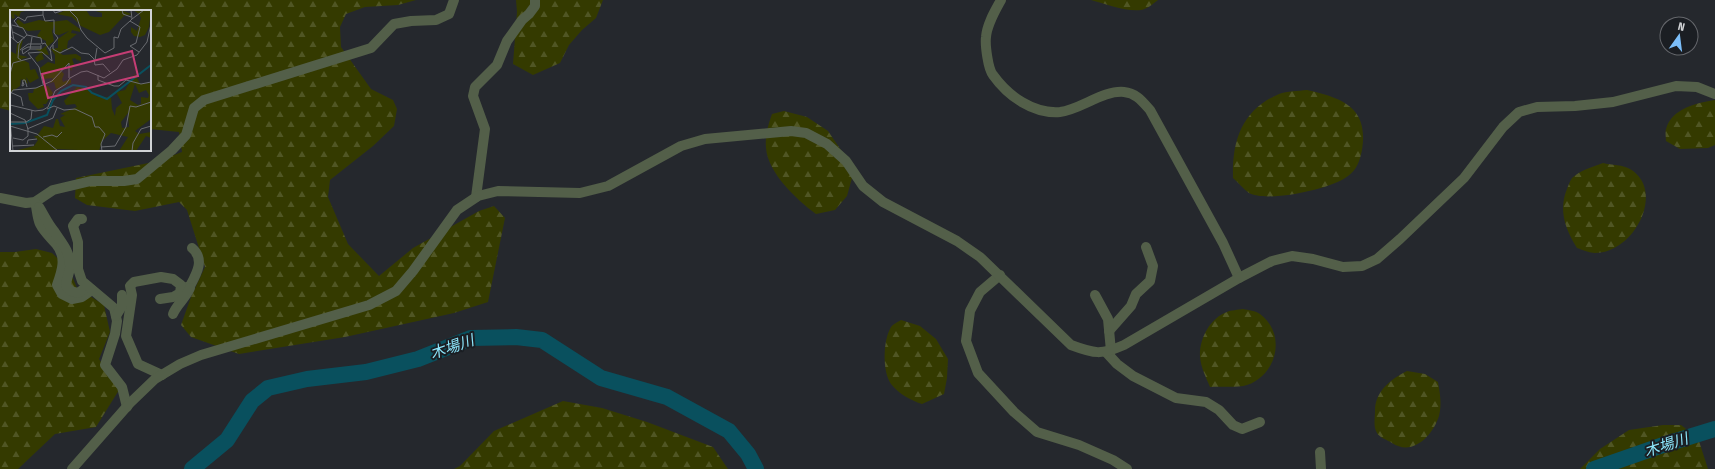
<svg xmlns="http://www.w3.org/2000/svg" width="1715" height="469" font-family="'Fira Sans Condensed','Noto Sans JP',sans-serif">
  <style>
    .forest { fill: url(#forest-firs) }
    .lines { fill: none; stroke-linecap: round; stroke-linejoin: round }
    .river { stroke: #09505e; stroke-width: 16 }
    .minor { stroke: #535f49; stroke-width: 10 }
    .labels { text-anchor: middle; stroke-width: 4; stroke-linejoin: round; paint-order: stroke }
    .water-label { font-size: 15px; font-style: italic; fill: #8ce6fb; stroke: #1b1e23 }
    .inset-river { fill: none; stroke: #09505e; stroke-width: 2 }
    .inset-road { fill: none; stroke: #6a6c71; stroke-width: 1 }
    .view { fill: #c53d74; fill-opacity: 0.15; stroke: #c53d74; stroke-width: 2 }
    .inset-edge { fill: none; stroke: #d1d3d6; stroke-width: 2 }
  </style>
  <defs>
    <pattern id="forest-firs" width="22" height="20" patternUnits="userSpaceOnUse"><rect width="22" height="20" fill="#343a00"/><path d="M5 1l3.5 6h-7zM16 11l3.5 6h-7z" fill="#505624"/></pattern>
  </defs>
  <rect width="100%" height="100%" fill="#25282d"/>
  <g class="forest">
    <polygon points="0,0 416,0 398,5 365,7 346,14 340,27 341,47 371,89 393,100 397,109 394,126 373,146 330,180 328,197 348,244 379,276 413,248 479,211 494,206 505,218 488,302 454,313 345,337 239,354 191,337 181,325 191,297 205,267 187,210 179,202 135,211 87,205 75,198 76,178 158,161 182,152 179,132 150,129 150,11 11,11 11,111 0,108"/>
    <polygon points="516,0 603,0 596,18 582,30 569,45 560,63 533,75 513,64 517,12"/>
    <path d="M1091,0H1158C1153,4 1147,9 1141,10C1127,12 1105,4 1091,0Z"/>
    <path d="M1307,90C1342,98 1369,107 1362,150C1360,160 1357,170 1348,176C1332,189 1267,203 1249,193C1243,189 1238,182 1233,178C1232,140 1242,110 1279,94C1287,91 1298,91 1307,90Z"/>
    <path d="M1715,100V145L1708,148L1680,149L1666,141C1666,138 1665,132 1666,129C1672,108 1697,103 1715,100Z"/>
    <path d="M784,111L807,117L828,131L845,156L852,178L847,196L835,210L816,214C796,199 768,173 766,148C765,136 768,125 772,114Z"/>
    <path d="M1603,163C1611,165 1624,165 1630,169C1666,190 1635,253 1595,253C1590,253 1583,250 1577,248C1566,230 1558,211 1567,189C1568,186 1570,181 1572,178C1581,170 1592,167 1603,163Z"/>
    <polygon points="36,249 52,253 69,269 77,288 104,305 110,332 99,359 119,390 96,427 55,434 18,469 0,469 0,252 15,252"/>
    <path d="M1243,309C1248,310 1256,311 1260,314C1287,334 1277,375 1247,385C1238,388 1220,386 1210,387C1206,377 1201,368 1200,357C1199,339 1210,318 1227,312C1231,310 1238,310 1243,309Z"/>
    <path d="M901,320L920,326L936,339L948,359L947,378L944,394L922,404C910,400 899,394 891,384C882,371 883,340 891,327C893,324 898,322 901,320Z"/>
    <path d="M1407,371L1425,374L1438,382C1440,393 1442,405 1439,416C1433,435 1413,457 1392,443C1387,440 1379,437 1377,433C1373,427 1375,418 1375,411C1375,391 1391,379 1407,371Z"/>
    <polygon points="563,401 602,408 647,422 713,447 728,469 454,469 460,466 494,431"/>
    <polygon points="1663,425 1681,425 1698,438 1708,469 1580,469 1600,449 1629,430"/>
  </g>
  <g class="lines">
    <g class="river">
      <polyline points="192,469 227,440 252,401 268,388 307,379 366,372 418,359 471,338 516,337 542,340 601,378 667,397 729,431 748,454 756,469"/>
      <polyline points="1594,469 1663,445 1715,429"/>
    </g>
    <g class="minor">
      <path d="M1001,0C995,11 987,24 986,37C985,45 988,69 993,75C1008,96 1033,114 1060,112C1080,110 1103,90 1124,92C1136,93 1142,101 1150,110L1223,243L1239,278"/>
      <polyline points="476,197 485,129 473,96 475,87 497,65 507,41 522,20 529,14 535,6 535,0"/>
      <polyline points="0,198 26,203 35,202 53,190 91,181 124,181 137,179 172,150 186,135 194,108 204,100 371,48 394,24 411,21 436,20 449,14 454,0"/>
      <path d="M35,202C37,209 37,218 40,224C44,232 50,237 56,244C67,257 62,271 57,285L62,294L72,299L82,297L92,290"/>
      <path d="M39,207C44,215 48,224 54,231C61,242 70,251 70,265C71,271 66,278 66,286L71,291L78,293L85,288"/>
      <polyline points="82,219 78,219 73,226 78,242 78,269 82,281 114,308 117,321 115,334 105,365 122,387 127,407"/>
      <polyline points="1000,275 980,292 970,311 966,341 978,373 1014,412 1037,432 1079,445 1113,460 1127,469"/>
      <path d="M181,289L190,286C197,273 205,259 192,248"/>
      <polyline points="1095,295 1108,319 1111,351"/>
      <polyline points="160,299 173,297 180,293 181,285 173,279 161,277 134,282 130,286 132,295 126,336 138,364 162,375"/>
      <path d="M173,314C177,304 186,298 190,288"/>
      <polyline points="116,316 122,306 122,295"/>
      <polyline points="1109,331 1131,306 1136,294 1150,281 1153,266 1146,247"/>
      <polyline points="1106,352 1117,364 1133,376 1176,398 1206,402 1219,410 1233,425 1242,429 1260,422"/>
      <polyline points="1320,452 1321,469"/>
      <path d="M72,469L130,403L155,379L180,364L201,355L369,305L396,291L413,271L457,210L478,196L498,191L580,193L608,186L681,146L705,139L791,131L806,133L827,144L846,161L863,186L883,202L957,241L980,257L1071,345C1095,354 1101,355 1124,345L1239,278L1272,261L1292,256L1313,259L1343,267L1362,266L1377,259L1400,239L1464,178L1503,127L1519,112L1537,107L1575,106L1613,102L1676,86L1697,87L1715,94"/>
    </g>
  </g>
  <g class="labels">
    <g class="water-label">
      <text transform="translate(452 347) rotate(-19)" y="5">木場川</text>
      <text transform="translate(1666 445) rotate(-18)" y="5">木場川</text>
    </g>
  </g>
  <g transform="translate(10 10)">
    <rect width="141" height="141" fill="#25282d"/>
    <path d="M0,0H19L11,2L9,7L4,4L5,8L2,9ZM56,0H76L80,6L85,7H92V3L82,0H110L122,4L114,6L99,22L90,25L71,16L62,7L47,4ZM123,0H141L139,17L135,25L130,27L124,26L121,22V17L127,21L131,8L129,4ZM8,9L14,14L29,10L41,12L57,10L70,19V22L62,20L61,23L67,24L58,31L57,38L63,40L54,39L50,43L53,45L66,44L71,47V52L67,49L69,52L65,48L62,49L64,54L61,61L59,54L50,60L54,64L52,69L53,72L61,69V73L46,79L44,72L39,73L43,68L33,69L30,58L38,52L45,54V45L41,39L48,38V29L59,21L49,25L45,24V14L42,21L44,31L36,38L39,45L32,44L34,49L27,52L25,48L31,42L25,39H32L36,36V31L27,26L31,20L18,21L10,17L6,12ZM13,30L9,45L18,47L11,49L19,53L20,60L25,59L29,68L20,73L16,67L18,74L11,69L10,76L0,83V41L6,44L7,34ZM125,64L130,74L141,73V109L125,121L129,124L141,122V128L136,126L126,141H109L118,127L101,123L92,131L89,141L47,139L46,141H4L24,136L28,130L24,126H27L34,116L43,118L46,109H48L50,116L55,117L50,108L55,105L50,104L67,97L65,94L56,95L54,91L67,77L75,78L88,87H101L102,99L105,106L106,98L112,93L106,82L115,80ZM125,74L129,83L136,80L139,85L138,88L131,87V94L128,95L120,90ZM118,103L119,117L112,118L111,112ZM32,76H38L43,83L36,94H33L34,97L28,99L19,90L18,83H23L24,79Z" fill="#343a00" fill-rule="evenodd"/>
    <path class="inset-river" d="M0,114L15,113L37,105L43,90L51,81L63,75L76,77L82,83L97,89L141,55"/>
    <path class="inset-road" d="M43,0L45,3L54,0M59,0L67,8L71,20L77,28L95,43L104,38V27L108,28L111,19L120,11M112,0L113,4L121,7M121,0L122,9L120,11L130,17L126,33L120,36L129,42M122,9L134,0M0,10L4,30M2,15L13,18L17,25L31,28L32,34M9,17L4,11L8,7L15,11L17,7L33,5V0M3,22L15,28M0,26L8,33L17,25M22,27L20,39H31V35M32,34L35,33L41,42M43,35V39L50,43L62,37L71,43L79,44L84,49L85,55L93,54L100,62M20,39L13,44L12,40L18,37H31M10,40L18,34H31M11,50L8,48L9,35L12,29M85,50L87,38M0,64L3,53L21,48M88,65V70L104,76H109L116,70L131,74L141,72M13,72L14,75L12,76L13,70H15L17,77M33,74L29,57L18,43L32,42L42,51L40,38L48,28L44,23V10L35,11L33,5M2,83L11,87L13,96M0,85L3,80L26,78L42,71L59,53V68M0,95L25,101L33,100L38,97L45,81L56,74L60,68L71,62L77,61L94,68L107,59L113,50L127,45L137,32L141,14M37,99L44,96L54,100L65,99L82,107L85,117H89L95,124L91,134L92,141M0,103L15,110L18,119V126L13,130L3,128M0,110L3,141M0,112H16L21,109L22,100M0,116L27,124L48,141M17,119L43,108L47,98M33,127L42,125L47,127L52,122M17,134L18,130L27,129M3,136L24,135M91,137L105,136L116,117L120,96L126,97L141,92M122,141L123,133L131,119L141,116"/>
    <path class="view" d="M122,41L128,66L38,88L32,64Z"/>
    <rect width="141" height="141" class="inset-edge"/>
  </g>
  <g transform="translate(1679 36) rotate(14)"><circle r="19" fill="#1b1e23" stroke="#64666b"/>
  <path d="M0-3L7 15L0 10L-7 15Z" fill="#7cbef9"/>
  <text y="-6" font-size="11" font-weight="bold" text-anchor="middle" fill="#d1d3d6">N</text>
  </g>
</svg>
